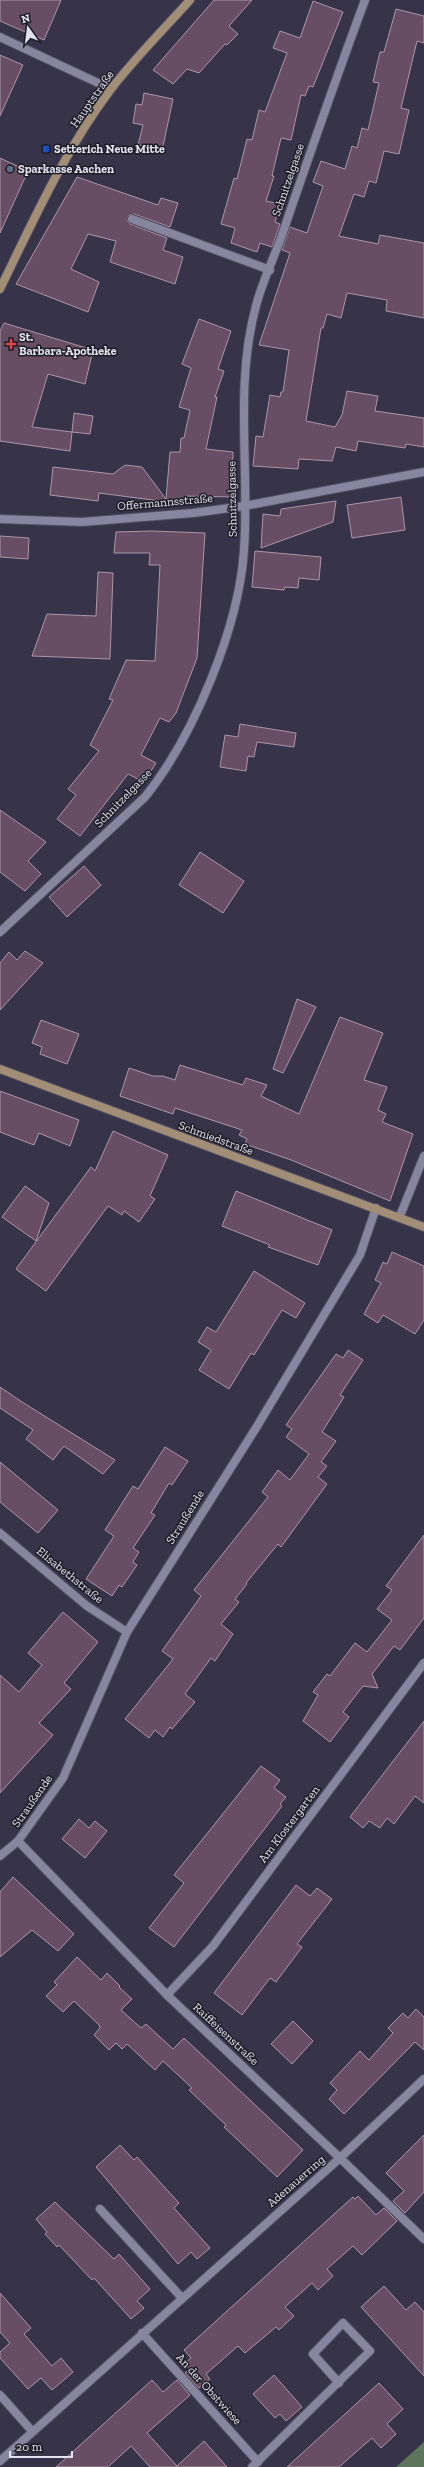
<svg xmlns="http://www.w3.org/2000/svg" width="424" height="2467" font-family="'Zilla Slab',serif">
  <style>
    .forest { fill: #5c755c }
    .building { fill: #674e64; stroke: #ad96a9 }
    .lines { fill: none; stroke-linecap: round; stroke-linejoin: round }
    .lane-casing { stroke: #514f61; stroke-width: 10 }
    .street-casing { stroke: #514f61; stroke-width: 10 }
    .secondary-casing { stroke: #514f61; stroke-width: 10 }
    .lane { stroke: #88859e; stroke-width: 8 }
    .street { stroke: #88859e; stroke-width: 8 }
    .secondary { stroke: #a28e76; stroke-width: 8 }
    .transit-dot { fill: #1a4fb4; stroke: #1e1d26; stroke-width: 1.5 }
    .service-dot { fill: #5c6f8a; stroke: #1e1d26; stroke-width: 1.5 }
    .health-dot { fill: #e0444e; stroke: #1e1d26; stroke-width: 1.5 }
    .labels { text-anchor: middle; stroke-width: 3; stroke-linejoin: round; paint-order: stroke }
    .street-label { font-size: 12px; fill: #e3e2f0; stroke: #1e1d26 }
    .poi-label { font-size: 12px; font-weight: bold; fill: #e3e2f0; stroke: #1e1d26; text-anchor: start }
  </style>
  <rect width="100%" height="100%" fill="#373349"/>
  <polygon class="forest" points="424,2442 424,2467 396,2467"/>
  <g class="building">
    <polygon points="0,0 61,0 44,40 0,21"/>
    <polygon points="214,0 252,0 229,26 238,34 227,45 225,44 199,73 187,69 173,84 153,70"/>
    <polygon points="313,1 343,12 313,87 309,86 305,96 301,95 291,140 281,138 272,176 274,176 266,201 280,204 275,222 280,224 272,247 260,243 257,252 231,243 235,228 221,224 234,178 237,179 247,139 252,140 259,110 265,112 287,53 273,48 280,31 300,38"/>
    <polygon points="396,9 424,16 424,43 417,41 401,108 409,110 399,154 384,151 376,183 369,181 364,197 354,194 339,236 378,244 380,235 424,243 424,318 386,311 387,300 347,293 341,318 327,314 323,328 321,328 306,421 335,427 342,415 347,391 378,396 375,411 424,418 424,447 406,444 405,448 358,441 356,451 336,447 332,461 299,459 298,469 253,466 256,436 263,437 270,395 280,397 281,392 283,392 289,350 259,345 290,253 282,250 290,227 307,233 323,186 313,182 321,161 345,169 352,146 357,148 362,128 368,130 379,83 373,82 380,52 384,52"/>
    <polygon points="0,55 23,65 0,116"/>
    <polygon points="144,93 173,99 162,151 138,145 143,125 133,123 136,104 142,105"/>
    <polygon points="0,158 28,171 0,233"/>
    <polygon points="77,177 158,205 161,198 178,203 170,227 134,214 129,215 127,220 130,224 167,238 163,250 183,257 175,284 110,262 116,241 88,234 71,269 99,282 88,312 16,284"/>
    <polygon points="199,319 231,331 218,369 224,371 215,397 217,397 206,449 233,452 232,497 185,496 184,499 168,502 99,493 98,501 50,495 53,467 113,474 125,465 142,467 166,499 170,452 180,452 181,438 184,438 190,410 179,407 191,368 182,364"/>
    <polygon points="4,323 93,350 85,384 48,374 32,427 72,432 70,451 0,441 0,331"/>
    <polygon points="74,413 93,416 90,434 72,432"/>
    <polygon points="401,497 405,530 352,538 347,505"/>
    <polygon points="336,501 333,522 261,548 263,514 280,516 281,509"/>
    <polygon points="152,531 205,533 197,658 176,713 169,722 160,718 141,755 156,763 144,782 128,774 80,836 57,819 76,795 68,789 99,751 90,745 113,700 109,699 126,660 155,661 160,565 149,565 150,553 114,553 116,532"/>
    <polygon points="0,536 29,538 28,559 0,557"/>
    <polygon points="255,551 321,557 319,580 299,578 298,588 285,587 284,590 252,587"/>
    <polygon points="98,572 113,573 110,659 32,656 47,614 96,616"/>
    <polygon points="240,724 296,733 294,747 257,742 254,757 248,756 246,771 220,767 225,735 238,737"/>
    <polygon points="0,810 46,842 28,861 41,874 25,891 0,872"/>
    <polygon points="200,852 244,881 223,913 179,885"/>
    <polygon points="84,866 101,885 67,917 49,897"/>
    <polygon points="25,951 43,963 0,1010 0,963 9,952 17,960"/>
    <polygon points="297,999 316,1007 283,1073 273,1069"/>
    <polygon points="340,1017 383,1033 364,1080 387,1087 378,1110 386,1114 382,1122 413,1134 390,1201 291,1160 245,1144 247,1139 239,1135 242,1130 175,1108 173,1114 120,1096 129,1068 153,1076 163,1076 175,1080 180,1065 243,1085 246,1078 267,1085 261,1096 299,1114"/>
    <polygon points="41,1020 79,1034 67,1064 40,1054 42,1047 32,1043"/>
    <polygon points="0,1091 79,1120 70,1146 39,1133 34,1145 0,1132"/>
    <polygon points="113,1131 168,1155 150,1196 155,1199 139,1222 124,1211 122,1215 108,1206 46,1291 16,1269 91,1167 95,1171"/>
    <polygon points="25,1186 49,1203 36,1241 2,1217"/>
    <polygon points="236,1191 332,1230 318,1265 268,1247 270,1245 222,1226"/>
    <polygon points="392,1252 424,1266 424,1320 415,1334 383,1315 378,1323 364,1314 381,1283 375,1280 383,1262 387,1264"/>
    <polygon points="254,1271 305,1303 296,1318 282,1310 254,1355 251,1353 229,1389 199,1370 211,1350 198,1342 207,1327 216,1332"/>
    <polygon points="348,1350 363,1360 340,1395 344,1397 322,1432 336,1441 321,1462 327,1466 318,1477 327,1484 281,1547 278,1544 246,1583 247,1584 235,1599 239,1602 221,1624 233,1634 215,1661 211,1658 185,1694 195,1702 172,1729 170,1727 163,1737 155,1730 149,1738 125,1719 173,1659 162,1651 201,1596 194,1590 268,1497 262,1492 278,1470 290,1480 309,1454 286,1437 292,1429 286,1425 336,1354 343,1358"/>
    <polygon points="0,1387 22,1402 115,1460 103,1474 64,1446 53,1460 26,1439 33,1430 0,1408"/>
    <polygon points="165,1447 188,1461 172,1485 169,1483 151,1513 155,1515 133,1548 139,1552 133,1562 137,1565 122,1587 119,1585 112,1596 86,1579 114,1536 105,1530 133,1486 138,1489"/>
    <polygon points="0,1462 58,1510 38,1533 0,1502"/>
    <polygon points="424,1535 424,1618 400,1650 394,1646 372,1674 378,1688 363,1686 343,1712 349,1717 330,1742 303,1721 318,1695 313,1692 327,1674 330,1676 355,1643 367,1652 392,1620 377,1609 392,1590 386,1586"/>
    <polygon points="63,1612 98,1642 64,1683 71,1689 39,1723 53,1735 0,1793 0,1675 19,1692 42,1665 28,1653"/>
    <polygon points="424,1721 424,1803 415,1796 394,1824 387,1818 380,1828 369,1821 363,1828 350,1817"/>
    <polygon points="261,1766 280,1780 274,1788 286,1797 280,1804 282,1806 174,1947 149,1928 184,1883 174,1875"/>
    <polygon points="79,1819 89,1828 95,1821 107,1831 85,1858 62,1839"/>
    <polygon points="13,1877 74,1934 58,1951 32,1930 0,1957 0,1892"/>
    <polygon points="296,1885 310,1896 317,1888 332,1899 297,1944 302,1947 276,1982 270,1978 242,2015 214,1993"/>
    <polygon points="77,1957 101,1980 107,1973 120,1986 119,1987 132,1999 121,2010 141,2028 146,2024 173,2049 184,2038 303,2150 277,2177 224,2127 226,2125 189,2090 192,2088 163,2061 155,2070 127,2044 122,2049 116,2043 109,2050 94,2035 100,2028 99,2025 74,2001 63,2012 46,1996 57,1985 54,1982"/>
    <polygon points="416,2009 424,2017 424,2050 415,2042 344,2114 329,2099 337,2090 330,2083 360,2051 369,2060 393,2033 388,2028 403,2013 408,2018"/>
    <polygon points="293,2021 313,2041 292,2064 271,2044"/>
    <polygon points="424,2135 424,2192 405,2213 393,2201 404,2191 386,2173"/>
    <polygon points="120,2145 134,2160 137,2157 179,2203 174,2208 210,2248 197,2259 191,2252 178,2264 96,2167"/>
    <polygon points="358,2196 376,2215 384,2208 397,2221 362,2255 353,2246 327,2269 333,2276 318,2290 312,2283 285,2307 294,2316 279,2330 276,2327 245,2353 238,2346 206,2374 210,2379 199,2388 185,2373 189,2369 184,2364 191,2358 184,2350 353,2197 355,2199"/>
    <polygon points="55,2202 114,2259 119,2254 150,2289 137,2301 144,2308 131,2319 94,2278 92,2280 59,2245 57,2247 45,2234 47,2232 36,2219"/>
    <polygon points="384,2286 406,2310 415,2302 424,2312 424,2376 361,2307"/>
    <polygon points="0,2293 31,2328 24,2334 52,2366 61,2358 73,2372 52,2390 41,2378 28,2389 0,2358 0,2352 10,2343 0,2332"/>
    <polygon points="274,2375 302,2407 286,2421 280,2414 275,2418 253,2394"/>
    <polygon points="152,2380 163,2392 177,2380 190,2395 147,2433 177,2466 204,2441 227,2467 150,2467 131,2446 108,2467 56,2467"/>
    <polygon points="379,2383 403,2409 387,2424 396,2434 381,2448 372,2438 339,2467 287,2467"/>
  </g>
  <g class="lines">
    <g class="lane-casing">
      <g id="lane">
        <polyline points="132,219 270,270"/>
        <polyline points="340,2158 424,2239"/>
      </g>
    </g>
    <g class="street-casing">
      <g id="street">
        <polyline points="0,37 111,89"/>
        <polyline points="0,519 82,522 193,513 244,506 424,472"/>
        <path d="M0,932L145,797C194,736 239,627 244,550C250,469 234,386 256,306C262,282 274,258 282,235C309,156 336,78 365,0"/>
        <polyline points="400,1216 424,1156"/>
        <polyline points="0,1533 87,1606 127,1632"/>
        <polyline points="18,1841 167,1995 340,2158"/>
        <polyline points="0,1856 18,1841 63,1778 127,1632 256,1428 360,1255 376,1208"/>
        <polyline points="167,1995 213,1946 424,1663"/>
        <polyline points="100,2209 182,2298"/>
        <polyline points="142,2333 258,2462"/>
        <polyline points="0,2395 32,2431"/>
        <polyline points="0,2461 340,2158 424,2079"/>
        <polyline points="252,2467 370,2351 343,2323 313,2354 339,2383"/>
      </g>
    </g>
    <g class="secondary-casing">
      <g id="secondary">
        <path d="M0,289C33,221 65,150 111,89C135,58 164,29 190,0"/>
        <polyline points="0,1069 424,1227"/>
      </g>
    </g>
    <use href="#lane" class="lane"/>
    <use href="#street" class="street"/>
    <use href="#secondary" class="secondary"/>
  </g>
  <rect class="transit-dot" x="42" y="145" width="8" height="8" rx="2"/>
  <circle class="service-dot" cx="10" cy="169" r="4"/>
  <path class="health-dot" d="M9 338h4v4h4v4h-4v4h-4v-4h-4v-4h4z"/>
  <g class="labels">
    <g class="street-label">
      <text transform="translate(92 99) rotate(-55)" y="4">Hauptstraße</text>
      <text transform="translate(288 180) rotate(-71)" y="4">Schnitzelgasse</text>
      <text transform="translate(232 499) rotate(-91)" y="4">Schnitzelgasse</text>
      <text transform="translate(165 502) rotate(-5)" y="4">Offermannsstraße</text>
      <text transform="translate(123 798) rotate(-46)" y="4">Schnitzelgasse</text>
      <text transform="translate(216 1138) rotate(20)" y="4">Schmiedstraße</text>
      <text transform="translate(185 1517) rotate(-58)" y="4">Straußende</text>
      <text transform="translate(70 1575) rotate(39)" y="4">Elisabethstraße</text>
      <text transform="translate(32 1801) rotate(-55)" y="4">Straußende</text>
      <text transform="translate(289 1824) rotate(-53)" y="4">Am Klostergarten</text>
      <text transform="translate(226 2034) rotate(43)" y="4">Raiffeisenstraße</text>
      <text transform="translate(296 2181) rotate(-41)" y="4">Adenauerring</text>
      <text transform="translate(209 2389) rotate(48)" y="4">An der Obstwiese</text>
    </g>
    <g class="poi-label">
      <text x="54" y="153">Setterich Neue Mitte</text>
      <text x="18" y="173">Sparkasse Aachen</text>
      <text x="19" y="341">St.<tspan x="19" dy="14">Barbara-Apotheke</tspan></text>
    </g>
  </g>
  <g transform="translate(28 28) rotate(346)" stroke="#1e1d26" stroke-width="3" paint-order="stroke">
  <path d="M0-3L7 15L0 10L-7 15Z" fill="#e3e2f0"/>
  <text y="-6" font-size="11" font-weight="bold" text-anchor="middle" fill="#e3e2f0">N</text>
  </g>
  <path d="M10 2451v6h62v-6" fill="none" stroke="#e3e2f0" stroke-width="2"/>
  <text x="16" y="2451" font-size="12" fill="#e3e2f0" stroke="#1e1d26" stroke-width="3" paint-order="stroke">20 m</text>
</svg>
